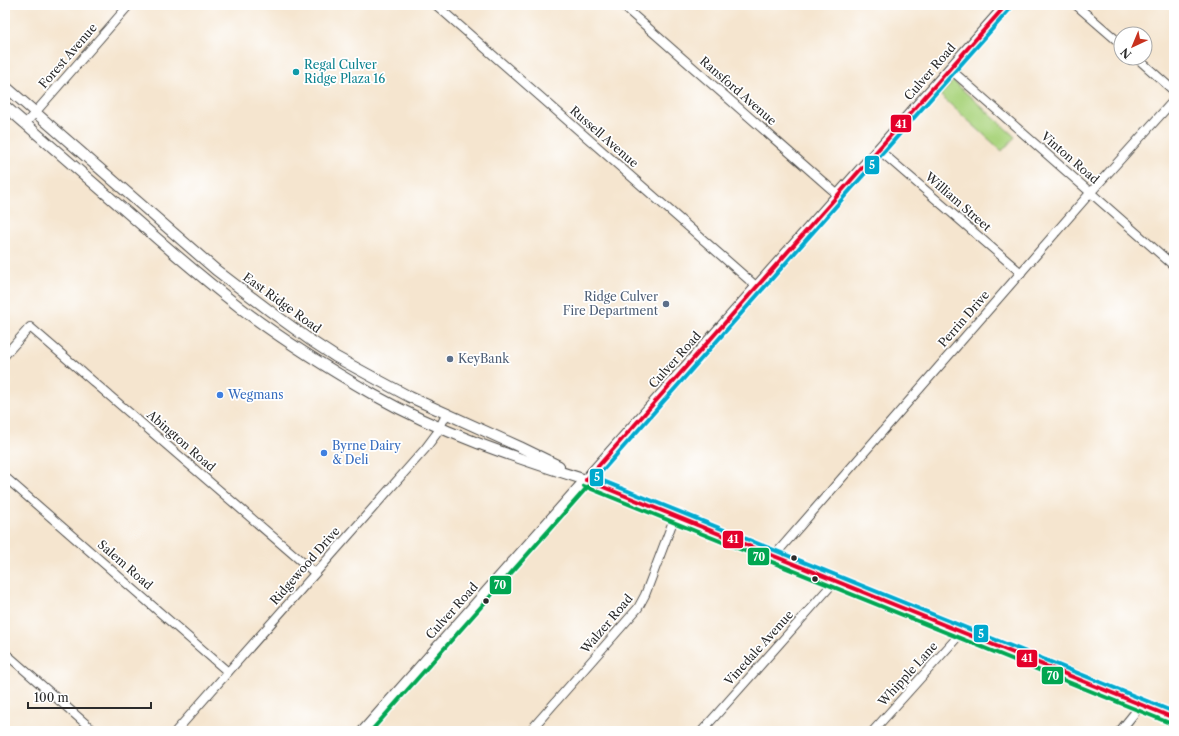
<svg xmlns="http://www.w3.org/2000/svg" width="1179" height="736" font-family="'Libre Caslon Text',serif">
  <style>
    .green { fill: #acd580; stroke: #6c8056 }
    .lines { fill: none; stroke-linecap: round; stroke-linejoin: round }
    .minor-casing { stroke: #494744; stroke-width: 10 }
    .major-casing { stroke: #494744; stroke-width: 12 }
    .minor { stroke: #fff; stroke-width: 8 }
    .major { stroke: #fff; stroke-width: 10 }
    .bus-1-casing { stroke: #fff; stroke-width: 7 }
    .bus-2-casing { stroke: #fff; stroke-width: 7 }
    .bus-3-casing { stroke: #fff; stroke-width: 7 }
    .bus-1 { stroke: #e4002b; stroke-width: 4 }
    .bus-2 { stroke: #00a651; stroke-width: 4 }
    .bus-3 { stroke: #00a9ce; stroke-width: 4 }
    .culture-dot { fill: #0f9aa8; stroke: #fff; stroke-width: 1.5 }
    .service-dot { fill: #5c6f8a; stroke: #fff; stroke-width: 1.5 }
    .shop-dot { fill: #3f7fe0; stroke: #fff; stroke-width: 1.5 }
    .bus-dot { fill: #2b2b2b; stroke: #fff; stroke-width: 1.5 }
    .labels { text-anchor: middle; stroke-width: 3.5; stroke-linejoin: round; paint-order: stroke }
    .street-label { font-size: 12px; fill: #2b2b2b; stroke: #fff }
    .culture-label { font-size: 12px; fill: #0d838f; stroke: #fff; text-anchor: start }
    .service-label { font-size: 12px; fill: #4e5e75; stroke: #fff; text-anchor: end }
    .shop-label { font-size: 12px; fill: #366cbe; stroke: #fff; text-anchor: start }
    .line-badge { stroke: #fff; stroke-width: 1.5 }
    .badge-label { font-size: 11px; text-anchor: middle; font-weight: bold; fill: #fff }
  </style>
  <rect width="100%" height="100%" fill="#fff"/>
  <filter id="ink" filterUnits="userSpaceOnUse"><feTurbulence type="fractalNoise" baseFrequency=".025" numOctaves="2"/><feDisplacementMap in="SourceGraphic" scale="8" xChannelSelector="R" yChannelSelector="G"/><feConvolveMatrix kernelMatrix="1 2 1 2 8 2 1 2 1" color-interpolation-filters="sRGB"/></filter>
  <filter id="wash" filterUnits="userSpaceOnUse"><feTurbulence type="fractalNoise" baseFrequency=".012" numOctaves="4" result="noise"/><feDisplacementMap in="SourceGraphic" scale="16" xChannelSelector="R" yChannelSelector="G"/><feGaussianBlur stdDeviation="0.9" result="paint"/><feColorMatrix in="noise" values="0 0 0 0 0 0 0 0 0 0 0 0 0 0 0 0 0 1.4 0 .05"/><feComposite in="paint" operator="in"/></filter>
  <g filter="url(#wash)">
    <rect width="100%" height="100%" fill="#f5e5cf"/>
    <polygon class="green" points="953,81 1015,137 1002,151 940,95"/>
  </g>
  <g filter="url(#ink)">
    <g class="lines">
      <g class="minor-casing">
        <g id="minor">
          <polyline points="436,5 757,287"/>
          <polyline points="622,5 838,195"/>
          <polyline points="1076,5 1121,44"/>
          <polyline points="1137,58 1174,91"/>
          <polyline points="950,69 1174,266"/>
          <polyline points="26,123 129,5"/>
          <polyline points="879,150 1021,273"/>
          <polyline points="5,355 30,327 315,573"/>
          <polyline points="5,477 228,672"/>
          <polyline points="774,556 1091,192 1174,100"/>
          <polyline points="5,653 94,731"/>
          <polyline points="176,731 425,449 437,433 447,413"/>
          <polyline points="530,731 638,608 645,595 675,516"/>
          <polyline points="702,731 835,581"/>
          <polyline points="873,731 962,632"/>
          <polyline points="1120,731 1141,705"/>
        </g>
      </g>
      <g class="major-casing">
        <g id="major">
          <polyline points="5,86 216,270 270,311 310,340 336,357 380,381 410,397 520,447 559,466"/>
          <path d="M5,106C49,144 93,183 137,221C171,251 206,281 242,309C284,341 329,369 374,395C441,433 513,457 586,480L1174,718"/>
          <polyline points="363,731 1006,5"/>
        </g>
      </g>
      <use href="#minor" class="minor"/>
      <use href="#major" class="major"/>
      <g class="bus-1-casing">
        <g id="bus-1">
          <polyline points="586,480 1174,718"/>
          <polyline points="586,480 1006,5"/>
        </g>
      </g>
      <g class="bus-2-casing">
        <g id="bus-2">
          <polyline points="584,486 1172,724"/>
          <polyline points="371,731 590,484"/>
        </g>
      </g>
      <g class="bus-3-casing">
        <polyline id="bus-3" points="1010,9 596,478 1174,712"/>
      </g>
      <use href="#bus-1" class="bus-1"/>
      <use href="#bus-2" class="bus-2"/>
      <use href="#bus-3" class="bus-3"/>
    </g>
  </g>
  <circle class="culture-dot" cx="296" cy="72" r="4"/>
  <g class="service-dot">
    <circle cx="666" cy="304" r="4"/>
    <circle cx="450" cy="359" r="4"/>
  </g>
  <g class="shop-dot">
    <circle cx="220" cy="395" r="4"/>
    <circle cx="324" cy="453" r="4"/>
  </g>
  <g class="bus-dot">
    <circle cx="794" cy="558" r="3.5"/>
    <circle cx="815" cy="579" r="3.5"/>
    <circle cx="486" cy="601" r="3.5"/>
  </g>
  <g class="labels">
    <g class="street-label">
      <text transform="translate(68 56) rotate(-49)" y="4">Forest Avenue</text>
      <text transform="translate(930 72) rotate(-49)" y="4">Culver Road</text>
      <text transform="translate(738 91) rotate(41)" y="4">Ransford Avenue</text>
      <text transform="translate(604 137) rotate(41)" y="4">Russell Avenue</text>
      <text transform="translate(1070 158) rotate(41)" y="4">Vinton Road</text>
      <text transform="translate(958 202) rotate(41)" y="4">William Street</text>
      <text transform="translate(282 303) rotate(36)" y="4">East Ridge Road</text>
      <text transform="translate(964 319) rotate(-49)" y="4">Perrin Drive</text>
      <text transform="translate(675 360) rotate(-48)" y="4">Culver Road</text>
      <text transform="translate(181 441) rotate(41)" y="4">Abington Road</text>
      <text transform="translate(125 565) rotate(41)" y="4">Salem Road</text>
      <text transform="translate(305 566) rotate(-49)" y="4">Ridgewood Drive</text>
      <text transform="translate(452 611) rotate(-48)" y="4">Culver Road</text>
      <text transform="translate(607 624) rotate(-50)" y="4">Walzer Road</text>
      <text transform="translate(759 648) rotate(-48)" y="4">Vinedale Avenue</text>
      <text transform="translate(908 674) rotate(-48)" y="4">Whipple Lane</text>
    </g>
    <g class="culture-label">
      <text x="304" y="69">Regal Culver<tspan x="304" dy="14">Ridge Plaza 16</tspan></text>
    </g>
    <g class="service-label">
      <text x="658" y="301">Ridge Culver<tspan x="658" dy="14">Fire Department</tspan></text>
      <text x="458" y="363" text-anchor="start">KeyBank</text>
    </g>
    <g class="shop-label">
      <text x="228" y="399">Wegmans</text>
      <text x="332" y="450">Byrne Dairy<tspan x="332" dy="14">&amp; Deli</tspan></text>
    </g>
  </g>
  <g class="line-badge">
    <rect x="890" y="114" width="22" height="19" rx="4" fill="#e4002b"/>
    <rect x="864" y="155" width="16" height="20" rx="4" fill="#00a9ce"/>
    <rect x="589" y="468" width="15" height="19" rx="4" fill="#00a9ce"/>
    <rect x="722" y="530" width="22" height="19" rx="4" fill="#e4002b"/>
    <rect x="747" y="547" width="23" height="19" rx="4" fill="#00a651"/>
    <rect x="489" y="575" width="23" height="20" rx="4" fill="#00a651"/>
    <rect x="973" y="624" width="16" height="19" rx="4" fill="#00a9ce"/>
    <rect x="1016" y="649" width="22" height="19" rx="4" fill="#e4002b"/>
    <rect x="1041" y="666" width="23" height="19" rx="4" fill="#00a651"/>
  </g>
  <g class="badge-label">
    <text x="901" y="128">41</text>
    <text x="872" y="169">5</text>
    <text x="597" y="481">5</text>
    <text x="733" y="543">41</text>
    <text x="759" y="561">70</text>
    <text x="500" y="589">70</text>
    <text x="981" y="638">5</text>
    <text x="1027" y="662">41</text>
    <text x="1053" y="680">70</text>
  </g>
  <rect width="1179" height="736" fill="none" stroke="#fff" stroke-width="20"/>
  <g transform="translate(1133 46) rotate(224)"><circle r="19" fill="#ffffff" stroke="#aaaaaa"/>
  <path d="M0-3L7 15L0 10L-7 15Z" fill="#c8321e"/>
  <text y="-6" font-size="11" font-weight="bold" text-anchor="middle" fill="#2b2b2b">N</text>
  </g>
  <path d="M28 702v6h123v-6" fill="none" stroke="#2b2b2b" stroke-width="2"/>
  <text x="34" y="702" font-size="12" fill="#2b2b2b" stroke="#ffffff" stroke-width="3" paint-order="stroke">100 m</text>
</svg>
